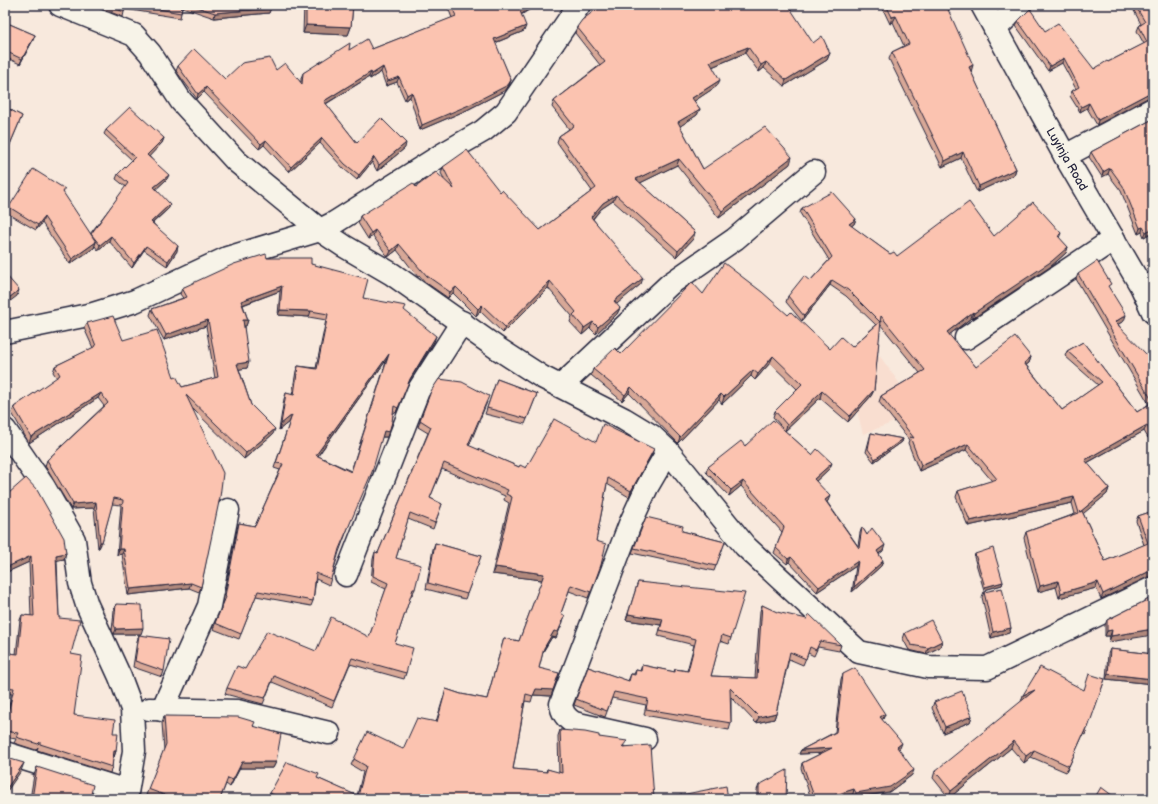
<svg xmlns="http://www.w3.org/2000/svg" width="1158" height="804" font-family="'Balsamiq Sans',sans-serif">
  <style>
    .built { fill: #f9ded0 }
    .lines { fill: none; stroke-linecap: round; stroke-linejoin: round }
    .street-casing { stroke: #22223b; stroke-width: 25 }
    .secondary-casing { stroke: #22223b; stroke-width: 25 }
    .street { stroke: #f7f3e8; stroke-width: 22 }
    .secondary { stroke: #f7f3e8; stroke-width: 22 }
    .wall { fill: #d8a897; stroke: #22223b; fill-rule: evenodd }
    .shaded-wall { fill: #b0887b; stroke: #22223b }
    .building { fill: #fbc3b0; stroke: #22223b; fill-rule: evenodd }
    .labels { text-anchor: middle; stroke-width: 4; stroke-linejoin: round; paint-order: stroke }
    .street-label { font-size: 12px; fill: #22223b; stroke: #f7f3e8 }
  </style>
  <rect width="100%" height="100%" fill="#f8e9dd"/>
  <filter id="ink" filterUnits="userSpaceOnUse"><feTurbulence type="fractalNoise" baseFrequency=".025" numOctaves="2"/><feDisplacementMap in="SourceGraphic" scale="8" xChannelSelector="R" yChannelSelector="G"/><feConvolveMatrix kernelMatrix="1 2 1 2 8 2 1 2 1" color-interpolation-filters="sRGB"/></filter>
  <g filter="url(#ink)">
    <polygon class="built" points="879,355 920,412 863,434 847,373"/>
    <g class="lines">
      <g class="street-casing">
        <g id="street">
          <polyline points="60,5 134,35 150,53 181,101 236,161 320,230 344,246 392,274 497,348 542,377 624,419 652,436 668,451 745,546 859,652 928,667 987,668 1153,588"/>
          <polyline points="995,29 1020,5"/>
          <polyline points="1065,156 1153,109"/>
          <polyline points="5,332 93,314 135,301 227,258 320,230 334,223 443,154 483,131 506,112 579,5"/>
          <polyline points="966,338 1114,239"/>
          <polyline points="561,386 670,284 735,239 814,172"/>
          <polyline points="5,430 44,487 74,540 80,583 87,605 120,677 132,709 134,751 126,799"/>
          <polyline points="346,575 418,391 462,322"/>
          <polyline points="149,709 237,711 329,733"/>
          <polyline points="162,710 209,606 228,510"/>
          <path d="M645,739L574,723C566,718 562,713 561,704L630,524L647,487L668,451"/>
          <polyline points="5,753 127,791"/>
        </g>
      </g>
      <g class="secondary-casing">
        <polyline id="secondary" points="982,5 1065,156 1141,286 1153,312"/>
      </g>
      <use href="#street" class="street"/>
      <use href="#secondary" class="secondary"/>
    </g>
    <g class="wall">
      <polygon points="92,5 271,5 269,13 214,18 182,7 181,13 180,18 125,9 124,12 123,17"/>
      <polygon points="304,5 353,5 351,27 348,35 303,33"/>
      <polygon points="447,5 537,5 521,15 524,31 495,43 511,80 509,85 506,90 467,110 420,130 410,97 405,100 397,82 386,86 381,72 370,79 369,77 326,104 357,143 405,148 377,171 372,162 357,180 344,169 320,143 289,172 264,145 259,149 204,92 197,99 176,71 178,66 225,79 276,70 301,82 301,78 303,73 349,50 372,49 452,18"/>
      <polygon points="881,5 946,5 971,72 1016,169 1014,175 977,192 961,158 942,167 889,59 892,52 904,46 893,22 890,24"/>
      <polygon points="1131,5 1153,5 1147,98 1097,125 1087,108 1080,112 1070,96 1072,91 1076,89 1062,63 1048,71 1016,26 1018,21 1045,31 1094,69 1144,44 1137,31 1139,26 1141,24"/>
      <polygon points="5,22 35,35 33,40 20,64 5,57"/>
      <polygon points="577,27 813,43 830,53 827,60 784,86 764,68 759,72 745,53 712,67 717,86 694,101 700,109 697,115 680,126 703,169 790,164 719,218 677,165 640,183 695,232 693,239 676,257 613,201 601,209 593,219 641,284 616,304 620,308 617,314 596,334 590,328 582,335 570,322 572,316 548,288 503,333 480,311 476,316 453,293 448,298 425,282 419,275 418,277 397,250 388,257 373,236 368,239 358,223 360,216 416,187 444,179 441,173 443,167 500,192 540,230 592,191 557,142 559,136 569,129 552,107 554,101 600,65 575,33"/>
      <polygon points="5,107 22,116 6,154 5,154"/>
      <polygon points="1153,119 1153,232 1144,237 1142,232 1138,234 1121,191 1108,174 1102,177 1089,157 1091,152"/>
      <polygon points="106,130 164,138 162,143 149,156 167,179 156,189 169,208 153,223 177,251 167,266 144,250 132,268 109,241 98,250 95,246 94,248 70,264 42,223 36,230 7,213 9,207 65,189 63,193 90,234 126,187 116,179 118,174 132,160 104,134"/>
      <polygon points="802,208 856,219 854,224 851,226 890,254 897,256 994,236 1061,233 1059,238 1068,247 1066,253 1050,267 972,319 971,318 949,335 976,367 1031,357 1029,363 1026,365 1062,410 1098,385 1065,356 1067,351 1083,342 1137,412 1149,404 1076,279 1078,274 1109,288 1124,321 1118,324 1153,374 1153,436 1148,438 1144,431 1087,463 1109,488 1107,494 1083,513 1105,561 1144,545 1136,521 1138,516 1153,511 1153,576 1148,577 1101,599 1096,588 1059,598 1056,587 1038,592 1024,538 1026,532 1075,514 1072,503 968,526 956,497 958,491 992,481 966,450 919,471 908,443 909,440 879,402 881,396 920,373 880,324 874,390 871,396 848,422 820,398 785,431 812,455 830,468 816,481 828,501 827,502 858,546 860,533 862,527 867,535 883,551 879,554 883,561 881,566 852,592 856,566 817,592 789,562 787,564 774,553 782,532 741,486 729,496 706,472 708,467 780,425 773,417 775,411 797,389 770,363 755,380 751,376 722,404 719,400 678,443 629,393 622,401 591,375 593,369 621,354 703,294 788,315 830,349 852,347 876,325 846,296 830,285 802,321 786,302 788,296 810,281 829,260 800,213"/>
      <path d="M267,258L311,264L363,298L404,311L434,342L407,384L396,413L394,412L387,437H382L339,552L329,585L316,579L313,601L311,606L256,596L239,639L213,629L224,602H223L237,529L239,523L255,526L280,470L274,468L290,421L279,430L284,399L286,393L292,395L296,371L298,366L316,368L326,320L309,317L278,315L280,291L243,305L248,320L246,326H244L247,368L239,369L251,405L273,434L244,459L193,409L201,587L199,592L189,588L128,595L122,554L117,555L121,505L112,504L102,542L99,548H98L94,508L71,509L45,466L47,460L104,406L98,398L29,443L12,413L14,407L57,378L53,372L55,366L93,348L84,328L87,323L123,340L174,377L182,387L215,378L206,326L164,340L150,315L152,309L183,298L180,294L182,288ZM387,359L351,471L318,456Z"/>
      <polygon points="497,379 537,394 525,424 485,414"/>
      <polygon points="431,391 487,402 469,446 519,467 526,468 596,442 651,455 629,497 607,484 596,541 601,565 588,598 569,591 561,613 563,622 556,638 552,637 543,652 539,668 551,696 533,695 531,702 525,701 513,769 546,772 547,769 559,773 558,736 560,730 599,737 624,747 654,799 268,799 270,793 317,778 357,796 363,772 351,765 354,759 403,749 436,722 446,689 461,694 487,699 504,638 519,641 542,580 492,574 509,503 504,500 505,496 442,469 430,498 442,504 433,529 408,519 396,558 415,589 412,595 411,595 395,643 406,673 404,679 350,664 332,707 272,682 263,704 225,694 227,688 245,669 369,637 386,589 371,582 373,559 375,552 378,553 428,433 418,427"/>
      <polygon points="871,433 903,439 902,442 874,462 866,452"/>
      <polygon points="5,486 9,493 66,553 64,559 57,560 59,618 71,654 74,715 113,733 116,751 114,757 113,757 112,767 110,773 37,750 38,747 36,750 14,743 16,739 5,737 5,722 12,694 5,693 5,669 6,658 9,653 16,654 20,620 22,615 31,616 29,562 5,573"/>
      <polygon points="646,517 682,531 725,542 714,571 632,553"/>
      <polygon points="435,543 481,556 465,599 426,589 433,549"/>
      <polygon points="975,554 1003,582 1002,585 984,590 974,557"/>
      <polygon points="638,582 731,638 729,644 720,641 711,676 755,678 760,611 762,605 841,645 839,651 818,647 814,656 808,653 803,665 789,659 776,713 774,719 756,723 731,697 731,723 729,730 644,715 646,705 612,698 605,717 574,705 588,667 628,681 631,674 634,674 636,670 640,671 642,665 674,672 675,669 687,671 694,645 658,636 661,625 626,620"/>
      <polygon points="984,592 1011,628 1009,633 991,638 982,597"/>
      <polygon points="1153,597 1109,642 1110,636 1105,636 1105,625 1107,620"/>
      <polygon points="116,604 141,634 114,634 112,631 114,610"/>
      <polygon points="905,633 942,641 940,647 926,654 909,650 903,639"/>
      <polygon points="139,635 164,671 162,677 133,667 137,641"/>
      <polygon points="1110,649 1153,654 1153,684 1106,679 1108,654"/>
      <polygon points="843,674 885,714 883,719 882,720 900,748 898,749 912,775 889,792 854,798 853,794 836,799 811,799 801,768 802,763 822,753 799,754 801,750 835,732 841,679"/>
      <polygon points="1105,679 1085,735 1083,734 1066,772 1031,757 1024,763 1011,748 949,798 933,778 935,771 1084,690"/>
      <polygon points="934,702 972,716 970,722 943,733 932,708"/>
      <polygon points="164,716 254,726 276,762 273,768 240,768 230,787 226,784 220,799 156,799 146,795 164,750 162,723"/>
      <polygon points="37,767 90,799 30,799 34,775"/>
      <polygon points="759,785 786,799 757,799 757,790"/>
    </g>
    <g class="shaded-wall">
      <polygon points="531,5 537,5 518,16 520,11"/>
      <polygon points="868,5 873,5 866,8"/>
      <polygon points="271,8 269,13 214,18 215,13"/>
      <polygon points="896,16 893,22 890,24 892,17"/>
      <polygon points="306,25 351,27 348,35 303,33"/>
      <polygon points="526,26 524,31 492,44 494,39"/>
      <polygon points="35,35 33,40 20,64 22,59"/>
      <polygon points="748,47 745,53 707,69 710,62"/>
      <polygon points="830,53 827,60 784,86 786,80"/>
      <polygon points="1064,58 1062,63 1048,71 1050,66"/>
      <polygon points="766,62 764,68 759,72 761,65"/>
      <polygon points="973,65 971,72 969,67"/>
      <polygon points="383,67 381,72 370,79 372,74"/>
      <polygon points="371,72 369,77 322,106 324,101"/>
      <polygon points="399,77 397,82 386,86 388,81"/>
      <polygon points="511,80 509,85 506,90 467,110 420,130 422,125"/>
      <polygon points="720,80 717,86 690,104 692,98"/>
      <polygon points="206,87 204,92 197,99 198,94"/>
      <polygon points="1153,91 1153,95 1097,125 1098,120"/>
      <polygon points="412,92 410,97 405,100 407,95"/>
      <polygon points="1089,103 1087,108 1080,112 1081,107"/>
      <polygon points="700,109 697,115 676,129 678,122"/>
      <polygon points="164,138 162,143 146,160 147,155"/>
      <polygon points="322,138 320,143 289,172 291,167"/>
      <polygon points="266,140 264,145 259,149 261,144"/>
      <polygon points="406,143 405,148 377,171 379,165"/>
      <polygon points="963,152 961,158 942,167 945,161"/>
      <polygon points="374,157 372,162 357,180 359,175"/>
      <polygon points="792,157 790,164 719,218 722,211"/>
      <polygon points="679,159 677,165 634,186 636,179"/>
      <polygon points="1110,168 1108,174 1102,177 1103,172"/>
      <polygon points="1016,169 1014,175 977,192 979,186"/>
      <polygon points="169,175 167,179 153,192 154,187"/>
      <polygon points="616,195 613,201 601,209 589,223 591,217 603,203"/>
      <polygon points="170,204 169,208 149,226 151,222"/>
      <polygon points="44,217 42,223 36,230 38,225"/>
      <polygon points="856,219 854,224 847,229 849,224"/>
      <polygon points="1143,227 1142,232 1138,234 1140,228"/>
      <polygon points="1153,228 1153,232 1144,237 1146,232"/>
      <polygon points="375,230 373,236 368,239 371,233"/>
      <polygon points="695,232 693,239 676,257 678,251"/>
      <polygon points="111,236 109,241 98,250 100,245"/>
      <polygon points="96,242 94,248 70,264 72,259"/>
      <polygon points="399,244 397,250 388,257 391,251"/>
      <polygon points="146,246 144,250 132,268 134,263"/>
      <polygon points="178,246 177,251 167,266 168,261"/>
      <polygon points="1068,247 1066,253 1050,267 972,319 974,313"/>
      <polygon points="643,278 641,284 612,308 614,301"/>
      <polygon points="832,280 830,285 802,321 804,316"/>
      <polygon points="550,281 548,288 503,333 505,327"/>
      <polygon points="282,286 280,291 239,306 241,301"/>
      <polygon points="456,287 453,293 448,298 450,292"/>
      <polygon points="19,290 17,296 5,305 5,301"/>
      <polygon points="482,305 480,311 476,316 478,309"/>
      <polygon points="620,308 617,314 596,334 598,327"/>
      <polygon points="280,310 311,311 309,317 278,315"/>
      <polygon points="973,312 971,318 945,338 947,332"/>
      <polygon points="1126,315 1124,321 1113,327 1115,322"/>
      <polygon points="208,320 206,326 164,340 166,335"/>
      <polygon points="243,320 248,320 246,326 241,326"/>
      <polygon points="593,322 590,328 582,335 584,328"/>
      <polygon points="436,336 434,342 407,384 396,413 410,379"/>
      <polygon points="389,354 387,359 314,461 316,455"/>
      <polygon points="773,356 770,363 755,380 758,374"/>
      <polygon points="1031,357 1029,363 1022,368 1024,363"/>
      <polygon points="249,362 247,368 235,370 237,364"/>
      <polygon points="753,370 751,376 722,404 724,397"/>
      <polygon points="631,387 629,393 622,401 625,395"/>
      <polygon points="874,390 871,396 848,422 850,416"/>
      <polygon points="822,391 820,398 785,431 787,425"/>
      <polygon points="101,393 98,398 29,443 31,437"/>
      <polygon points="721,394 719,400 678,443 680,437"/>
      <polygon points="292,415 290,421 279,430 281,424"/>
      <polygon points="392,422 387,437 382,437 384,431"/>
      <polygon points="1147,425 1144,431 1083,465 1085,460"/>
      <polygon points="275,429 273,434 244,459 246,453"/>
      <polygon points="1153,431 1153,436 1148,438 1150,433"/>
      <polygon points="903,439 902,442 874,462 875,459"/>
      <polygon points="968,444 966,450 919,471 921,465"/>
      <polygon points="654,449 651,455 629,497 631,491"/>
      <polygon points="832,463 830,468 813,484 814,479"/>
      <polygon points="743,481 741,486 729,496 731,490"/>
      <polygon points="1109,488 1107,494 1078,518 1080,512"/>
      <polygon points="830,496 828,501 823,505 825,500"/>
      <polygon points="1074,497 1072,503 968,526 970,521"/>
      <polygon points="96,502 94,508 71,509 73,504"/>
      <polygon points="100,542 102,542 99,548 98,548"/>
      <polygon points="885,545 883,551 875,556 877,551"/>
      <polygon points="119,549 124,549 122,554 117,555"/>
      <polygon points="66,553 64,559 54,561 56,555"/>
      <polygon points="31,556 29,562 5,573 5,568"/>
      <polygon points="791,557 789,562 787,564 788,559"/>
      <polygon points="858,561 856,566 817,592 819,587"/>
      <polygon points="883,561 881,566 852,592 854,587"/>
      <polygon points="495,567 544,574 542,580 492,574"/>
      <polygon points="1150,571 1153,571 1153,576 1148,577 1101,599 1103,594"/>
      <polygon points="1058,581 1056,587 1038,592 1040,586"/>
      <polygon points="1003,582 1002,585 984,590 985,587"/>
      <polygon points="1098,582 1096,588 1059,598 1061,593"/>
      <polygon points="191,583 189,588 128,595 130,589"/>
      <polygon points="628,614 663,619 661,625 626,620"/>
      <polygon points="565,616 556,638 552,637 541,654 544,648 554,631"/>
      <polygon points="143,628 141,634 114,634 116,629"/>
      <polygon points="1011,628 1009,633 991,638 993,632"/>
      <polygon points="1153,629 1153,635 1109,642 1111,636"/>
      <polygon points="1112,630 1110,636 1105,636 1107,631"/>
      <polygon points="942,641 940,647 926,654 928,648"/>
      <polygon points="559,673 551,696 533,695 536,689"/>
      <polygon points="1108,674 1153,679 1153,684 1106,679"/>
      <polygon points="1035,690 1021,702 1023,695"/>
      <polygon points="776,713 774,719 756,723 759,717"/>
      <polygon points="885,714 883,719 878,722 880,717"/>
      <polygon points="972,716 970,722 943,733 945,727"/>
      <polygon points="1086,728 1083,734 1066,772 1069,766"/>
      <polygon points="1014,741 1011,748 949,798 951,791"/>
      <polygon points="902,743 900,748 895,752 897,747"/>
      <polygon points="832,748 830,753 799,754 801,750"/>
      <polygon points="1034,750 1031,757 1024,763 1026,756"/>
      <polygon points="114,751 116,751 114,757 112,757"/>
      <polygon points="242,762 276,762 273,768 240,768 230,787 233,780"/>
      <polygon points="24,763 21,771 5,794 5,791"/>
      <polygon points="914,770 912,775 889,792 854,798 856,793"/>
      <polygon points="854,789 853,794 836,799 815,799"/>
    </g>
    <g class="building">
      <polygon points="107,5 125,5 124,12"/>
      <polygon points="135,5 182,5 181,13"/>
      <polygon points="191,5 271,5 271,8 215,13"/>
      <polygon points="306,5 353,5 351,27 306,25"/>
      <polygon points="451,5 531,5 520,11 526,26 494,39 511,80 508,85 469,105 422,125 412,92 407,95 399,77 388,81 383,67 372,74 371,72 324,101 357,143 381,118 406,143 379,165 374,157 359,175 345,164 322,138 291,167 266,140 261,144 206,87 198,94 178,66 194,49 225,79 242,63 270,58 276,70 285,63 302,84 303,73 350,43 349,50 367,39 372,49 456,16"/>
      <polygon points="602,5 788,5 813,43 822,36 830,53 786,80 766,62 761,65 748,47 710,62 720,80 692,98 700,109 678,122 703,169 765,127 792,157 722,211 679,159 636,179 695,232 678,251 616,195 603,203 591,217 643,278 614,301 620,308 598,327 593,322 584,328 573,315 576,312 550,281 505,327 482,305 478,309 456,287 450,292 427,276 421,269 421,270 399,244 391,251 375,230 371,233 360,216 413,183 416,187 436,172 454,189 443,167 467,150 500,192 502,190 540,230 596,188 559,136 574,126 554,101 605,62 577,27 582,20"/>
      <polygon points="886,5 946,5 973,65 969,67 1016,169 979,186 963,152 945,161 892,52 909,44 896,16 892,17"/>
      <polygon points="1135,5 1153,5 1153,91 1098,120 1089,103 1081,107 1072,91 1079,87 1064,58 1050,66 1018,21 1030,9 1045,31 1058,23 1094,69 1107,61 1108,62 1147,42 1139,26 1145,22"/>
      <polygon points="5,22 35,35 22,59 5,51"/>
      <polygon points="5,107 22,116 8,149 5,147"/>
      <polygon points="130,107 164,138 147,155 169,175 154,187 170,204 151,222 178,246 168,261 146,246 134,263 111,236 100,245 91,234 128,183 118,174 135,157 106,130"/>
      <polygon points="1153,119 1153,228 1146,232 1143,227 1140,228 1123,186 1110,168 1103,172 1091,152"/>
      <polygon points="33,169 65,189 63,192 96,242 72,259 44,217 38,225 9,207"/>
      <polygon points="832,192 856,219 849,224 890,254 894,252 897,256 969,202 994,236 1033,202 1061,233 1058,236 1068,247 1052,261 974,313 973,312 947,332 976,367 1015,337 1031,357 1024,363 1062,410 1102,382 1067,351 1083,342 1137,412 1153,402 1078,274 1097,261 1111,284 1108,286 1126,315 1115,322 1148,356 1153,374 1153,431 1150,433 1147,425 1085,460 1109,488 1080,512 1082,511 1105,561 1148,543 1138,516 1153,511 1153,571 1150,571 1103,594 1098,582 1061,593 1058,581 1040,586 1026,532 1079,513 1074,497 970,521 958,491 997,479 968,444 921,465 910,437 914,438 881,396 925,370 881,316 880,322 848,290 832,280 804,316 788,296 804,276 810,281 832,257 802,208"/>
      <path d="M266,254L267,258H311V264L368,279L363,298L406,306L404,310L436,336L410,379L398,408L394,406L392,422L389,432L384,431L372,472L339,549L331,579L316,573L313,601L258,591L241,634L215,623L226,597L225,596L239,523L255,526L283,464L276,463L292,415L281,424L286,393L294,395L298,366L317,369L328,314L311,311L280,310L282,286L241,301L248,320H243L249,362L237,364L251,405L275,429L246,453L186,395L223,473L220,497L201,587L191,583L130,589L124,549H119L123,500L114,498L102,542H100L96,502L73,504L47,460L108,403L101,393L31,437L14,407L60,375L55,366L96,346L87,323L113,316L123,340L157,330L174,377L176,376L182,387L218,377L208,320L166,335L152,309L187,297L182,288L234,264ZM389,354L351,472L316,455Z"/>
      <polygon points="724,263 762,292 788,315 791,312 830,349 841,337 852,347 881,321 874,390 850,416 822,391 787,425 775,411 802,384 773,356 758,374 753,370 724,397 721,394 680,437 631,387 625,395 593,369 615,348 621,354 692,282 703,294"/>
      <polygon points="6,275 19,290 5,301 5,276"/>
      <polygon points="439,379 462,382 489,396 468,445 519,467 520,465 526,468 554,419 596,442 603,424 654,449 631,491 608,478 596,541 606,544 601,565 591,592 571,585 561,613 565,616 558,632 554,631 544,648 539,668 559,673 553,690 536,689 533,696 526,694 513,769 547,772 547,769 562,773 560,730 585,732 599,735 599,737 627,741 622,747 650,745 654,799 282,799 270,793 287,762 319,774 317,778 358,796 366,766 354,759 367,732 403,749 417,718 437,722 446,689 461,694 487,699 504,638 519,641 544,574 495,567 512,497 506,494 508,490 444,463 430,498 442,504 435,523 410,513 396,558 421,565 415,589 413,589 395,643 413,648 406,673 352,658 334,701 274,676 265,698 227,688 237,666 245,669 267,631 316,651 331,617 369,637 388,583 373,576 375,552 378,553 431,427 420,420 431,391"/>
      <polygon points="497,379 537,394 527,419 487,408"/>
      <polygon points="773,420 812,455 817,449 832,463 814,479 830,496 825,500 859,548 862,527 867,535 872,528 885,545 877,551 883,561 854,587 858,561 819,587 791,557 788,559 776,548 784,527 743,481 731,490 708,467 741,441 745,446"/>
      <polygon points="871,433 903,439 875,459 868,449"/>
      <polygon points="26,478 37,490 64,538 66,553 56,555 59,618 80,620 71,654 82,656 74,715 115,720 113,733 118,733 116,751 114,751 112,767 40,744 40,742 38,744 16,737 18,733 5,731 5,725 14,688 5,687 5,679 9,653 18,654 22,615 34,616 31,556 5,568 5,542 6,542 5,541 5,486 9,493"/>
      <polygon points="646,517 683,526 682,531 725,542 716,566 634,548"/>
      <polygon points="435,543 481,556 467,594 428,583"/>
      <polygon points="993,548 1003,582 985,587 975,554"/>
      <polygon points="638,582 745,593 731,638 722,635 711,676 757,678 762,605 777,612 807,619 809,614 841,645 820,641 816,650 810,647 806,659 790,652 776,713 759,717 730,688 731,723 646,709 648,699 614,692 607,711 576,699 588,667 629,681 631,674 635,675 636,670 641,671 642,665 675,672 675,669 688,671 696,639 660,630 663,619 628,614"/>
      <polygon points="1002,588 1011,628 993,632 984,592"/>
      <polygon points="1153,597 1153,629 1111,636 1112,630 1107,631 1107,620"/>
      <polygon points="116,604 142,605 143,628 116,629 114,625"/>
      <polygon points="931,620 942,641 928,648 911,645 905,633"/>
      <polygon points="139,635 169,639 164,671 135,661"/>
      <polygon points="1110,649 1153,654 1153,679 1108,674"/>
      <polygon points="1040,667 1084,690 1089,674 1105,679 1088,728 1086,728 1069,766 1034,750 1026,756 1014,741 951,791 935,771 1035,690 1023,695"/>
      <polygon points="855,668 885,714 880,717 902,743 897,747 914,770 890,787 856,793 854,789 829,797 815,799 802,763 832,748 801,750 836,732 843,674"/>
      <polygon points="962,691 972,716 945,727 934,702"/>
      <polygon points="164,716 238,717 255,722 253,726 281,734 276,762 242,762 233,780 228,778 220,799 175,799 148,789 166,744"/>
      <polygon points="7,758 24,763 5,791 5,764"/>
      <polygon points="37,767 93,785 90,799 32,799"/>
      <polygon points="787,770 786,799 759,799 759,785"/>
      <polygon points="726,786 728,799 661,799"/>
      <polygon points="1101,787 1117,799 1094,799"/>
    </g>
  </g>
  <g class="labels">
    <g class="street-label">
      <text transform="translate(1067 159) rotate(60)" y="4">Luyinja Road</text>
    </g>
  </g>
  <rect width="1158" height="804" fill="none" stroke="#f7f3e8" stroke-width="20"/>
  <rect x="10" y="10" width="1138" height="784" fill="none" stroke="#22223b" stroke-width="1.5" filter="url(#ink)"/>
</svg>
